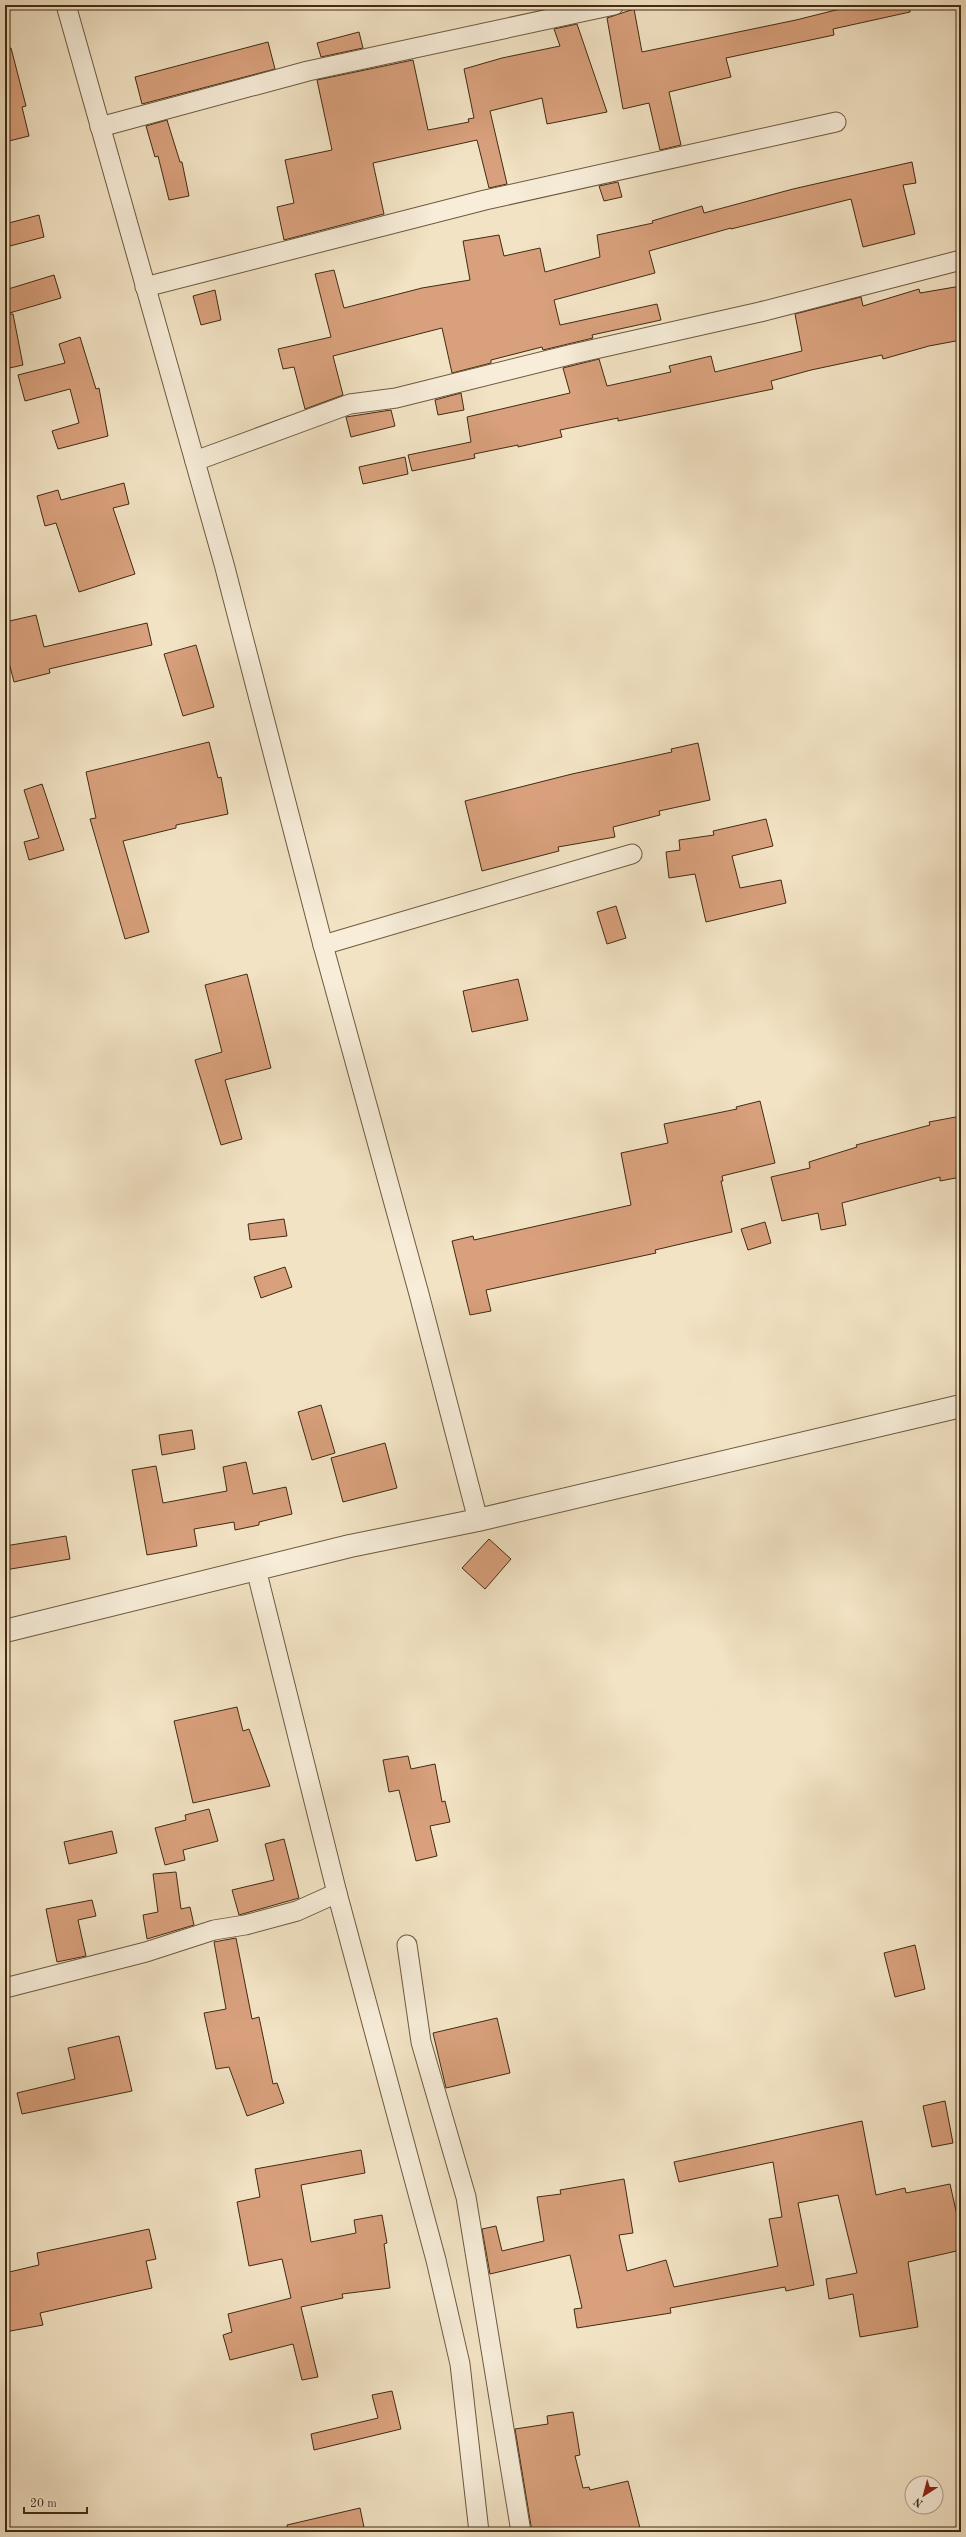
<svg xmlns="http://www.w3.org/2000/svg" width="966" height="2537" font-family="'Old Standard TT',serif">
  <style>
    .building { fill: #d8a07c; stroke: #422b13 }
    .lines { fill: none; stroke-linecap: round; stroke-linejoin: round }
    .minor-casing { stroke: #6e593f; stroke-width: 21 }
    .tertiary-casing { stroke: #6e593f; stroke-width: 24 }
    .minor { stroke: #f7edd9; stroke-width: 19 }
    .tertiary { stroke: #f7edd9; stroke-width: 22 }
  </style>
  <rect width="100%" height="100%" fill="#f2e3c4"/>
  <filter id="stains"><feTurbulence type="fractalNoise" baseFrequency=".005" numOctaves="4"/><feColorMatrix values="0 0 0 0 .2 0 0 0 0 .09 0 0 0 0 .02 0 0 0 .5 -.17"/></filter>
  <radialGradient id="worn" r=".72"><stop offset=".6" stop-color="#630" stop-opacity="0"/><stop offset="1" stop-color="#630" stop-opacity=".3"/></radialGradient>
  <g class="building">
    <polygon points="856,5 910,5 910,12 833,29 834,35 726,58 731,77 669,92 681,145 660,150 649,103 623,109 607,18 634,9 642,52 796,20"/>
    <polygon points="577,24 607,112 547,124 542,98 490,111 507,184 489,188 477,140 373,163 384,214 284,240 277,207 294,203 285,160 332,150 317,80 413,60 428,130 469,122 468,119 474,118 464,69 502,58 560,46 554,29"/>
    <polygon points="359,32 363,48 321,57 317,43"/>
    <polygon points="268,42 275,69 142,104 135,77"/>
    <polygon points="11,48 26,106 22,107 29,136 5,142 5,49"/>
    <polygon points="167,120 180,162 182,162 189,196 169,200 158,156 155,157 146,126"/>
    <polygon points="912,162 916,183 903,185 915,234 863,247 851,199 731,229 731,228 649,251 655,273 554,300 560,325 657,304 661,320 592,335 593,338 543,350 542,347 491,360 491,363 452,373 442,328 333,356 343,395 305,409 294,367 283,369 278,349 331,337 315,274 334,270 344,308 422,288 470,280 463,241 499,235 504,256 540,248 545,272 600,257 597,235 653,223 652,221 702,206 704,213 793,189"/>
    <polygon points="618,182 622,197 604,201 599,186"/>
    <polygon points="39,215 44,237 10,246 5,224"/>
    <polygon points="54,275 61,298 6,314 13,314 23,365 5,369 5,290"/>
    <polygon points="961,286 961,340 929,346 883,359 882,355 811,370 771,381 773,389 618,421 618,418 560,430 562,437 518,447 518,445 474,454 475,458 412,471 408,455 471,442 467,417 570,393 563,368 599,359 607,386 671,372 669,366 711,356 715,372 802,351 795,314 861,297 863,306 919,289 920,293"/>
    <polygon points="215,290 221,320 201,325 193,296"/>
    <polygon points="80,337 96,389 99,388 108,436 58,449 52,431 79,423 70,389 25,401 18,375 65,363 59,344"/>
    <polygon points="461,393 464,410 438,415 435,400"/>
    <polygon points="391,410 395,426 351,437 346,417"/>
    <polygon points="405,457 408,474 363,484 359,467"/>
    <polygon points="124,483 129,504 113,508 135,574 79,592 56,523 45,526 37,496 58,490 61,500"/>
    <polygon points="36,615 44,647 147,623 152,645 49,669 50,673 14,682 5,647 5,622"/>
    <polygon points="196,645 214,707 183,716 164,654"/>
    <polygon points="209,742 218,778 221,777 228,814 176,825 176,828 123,841 149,932 125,939 90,819 96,818 86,772"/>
    <polygon points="698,743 710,800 659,811 660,815 613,827 615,837 558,847 559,851 482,871 465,801 572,774 672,752 671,749"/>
    <polygon points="42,784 64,850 29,860 24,842 39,838 24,790"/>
    <polygon points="766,819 773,846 732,856 740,888 781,880 786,903 706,922 695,874 669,878 666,852 680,850 679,840 714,835 713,831"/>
    <polygon points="616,906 626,938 607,944 597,912"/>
    <polygon points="247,974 271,1068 225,1080 242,1139 221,1145 195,1060 222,1052 205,985"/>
    <polygon points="518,979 528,1020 472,1032 463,991"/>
    <polygon points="760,1101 775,1163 722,1176 723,1181 721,1181 732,1232 655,1250 656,1253 486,1290 491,1311 470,1315 452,1241 473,1236 474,1240 631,1205 621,1153 668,1143 664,1124 737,1109 736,1107"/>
    <polygon points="961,1116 961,1177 940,1181 940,1177 842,1203 846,1225 821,1230 818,1213 782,1221 771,1177 810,1168 809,1162 857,1147 856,1145 930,1125 929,1122"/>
    <polygon points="284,1219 287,1236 250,1240 248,1224"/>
    <polygon points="765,1222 771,1243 748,1250 741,1229"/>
    <polygon points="285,1267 292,1287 261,1298 254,1277"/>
    <polygon points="321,1405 335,1453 312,1460 298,1412"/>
    <polygon points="192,1430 195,1449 162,1455 159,1435"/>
    <polygon points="385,1443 397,1488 343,1502 331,1458"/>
    <polygon points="246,1462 253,1494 286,1487 292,1514 259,1522 259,1525 235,1530 234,1522 194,1529 197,1546 147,1555 132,1470 156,1466 163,1503 227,1491 223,1467"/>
    <polygon points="66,1536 70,1559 5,1570 5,1546"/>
    <polygon points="489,1539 511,1559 485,1589 462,1568"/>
    <polygon points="237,1707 243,1731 249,1729 270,1786 193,1803 174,1721"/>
    <polygon points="408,1756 411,1769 435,1764 442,1802 445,1801 450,1822 430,1826 437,1856 416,1861 399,1790 389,1792 383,1760"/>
    <polygon points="209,1809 218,1841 183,1850 185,1860 165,1865 155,1828 186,1820 185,1815"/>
    <polygon points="112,1831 117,1853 69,1864 64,1842"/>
    <polygon points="284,1839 299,1898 239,1915 232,1890 274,1880 265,1844"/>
    <polygon points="176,1872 181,1909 190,1907 194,1925 147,1939 143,1915 158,1912 153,1874"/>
    <polygon points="92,1900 96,1916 78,1920 86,1956 57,1962 46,1909"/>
    <polygon points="236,1938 252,2019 259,2017 273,2084 277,2083 284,2103 247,2116 229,2067 216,2069 204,2013 226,2009 214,1942"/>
    <polygon points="915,1945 925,1989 895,1997 884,1953"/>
    <polygon points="497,2018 510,2073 446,2088 433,2033"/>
    <polygon points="119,2036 132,2091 22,2114 17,2093 75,2079 68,2048"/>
    <polygon points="945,2101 953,2143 932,2147 923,2106"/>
    <polygon points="862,2121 876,2195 905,2188 906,2193 950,2184 961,2233 961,2250 908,2262 918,2327 860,2337 853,2294 829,2299 826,2279 857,2273 838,2195 798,2203 814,2285 786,2291 785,2287 670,2308 671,2313 577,2328 574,2309 582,2308 570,2255 490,2274 482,2229 496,2226 502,2251 544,2241 537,2197 561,2194 560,2190 624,2179 633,2233 619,2235 627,2271 666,2260 674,2287 778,2266 769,2219 782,2217 773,2162 679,2182 674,2162"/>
    <polygon points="361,2150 365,2173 301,2185 311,2242 356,2233 354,2220 382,2215 387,2243 384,2244 390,2288 342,2294 343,2298 301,2307 318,2377 302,2380 293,2344 230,2360 223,2335 232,2332 228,2314 291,2298 282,2259 249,2266 237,2202 260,2197 255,2169"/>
    <polygon points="149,2229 156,2259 146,2261 152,2288 40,2313 43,2325 5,2332 5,2273 39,2265 37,2253"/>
    <polygon points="392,2391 401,2429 314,2450 311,2434 378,2418 372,2395"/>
    <polygon points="573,2412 580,2455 575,2456 583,2488 589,2487 590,2490 628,2481 641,2532 532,2532 515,2429 548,2424 547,2416"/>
    <polygon points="360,2508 365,2532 288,2532 287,2525"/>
  </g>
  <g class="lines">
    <g class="minor-casing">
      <g id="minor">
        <polyline points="66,5 224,564 323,945 419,1294 478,1520"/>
        <polyline points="100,127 308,71 614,5"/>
        <polyline points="145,287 485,200 836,122"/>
        <polyline points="195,461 350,404 396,398 573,354 760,312 961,260"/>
        <polyline points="323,945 632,854"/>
        <polyline points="256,1569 337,1893 436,2260 460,2364 479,2532"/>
        <polyline points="407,1945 421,2042 466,2197 521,2532"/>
        <polyline points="5,1988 146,1952 214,1930 245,1925 297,1911 337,1893"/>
      </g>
    </g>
    <g class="tertiary-casing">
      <polyline id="tertiary" points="5,1631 350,1546 478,1520 961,1406"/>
    </g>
    <use href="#minor" class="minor"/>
    <use href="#tertiary" class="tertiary"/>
  </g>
  <rect width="966" height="2537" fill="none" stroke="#f2e3c4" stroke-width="20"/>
  <rect x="6" y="6" width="954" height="2525" fill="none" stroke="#422b13" stroke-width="2"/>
  <rect x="10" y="10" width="946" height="2517" fill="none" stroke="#422b13"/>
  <g transform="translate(924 2495) rotate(216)"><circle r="19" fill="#f7edd9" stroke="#af9f8a"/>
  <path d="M0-3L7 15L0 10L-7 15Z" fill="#8f2418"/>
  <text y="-6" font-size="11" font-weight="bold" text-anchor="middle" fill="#422b13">N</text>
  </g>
  <path d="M24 2507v6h63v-6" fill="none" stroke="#422b13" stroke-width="2"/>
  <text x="30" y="2507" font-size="12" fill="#422b13" stroke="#f7edd9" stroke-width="3" paint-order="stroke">20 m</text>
  <rect width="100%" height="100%" filter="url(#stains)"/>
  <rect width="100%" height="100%" fill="url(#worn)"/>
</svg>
